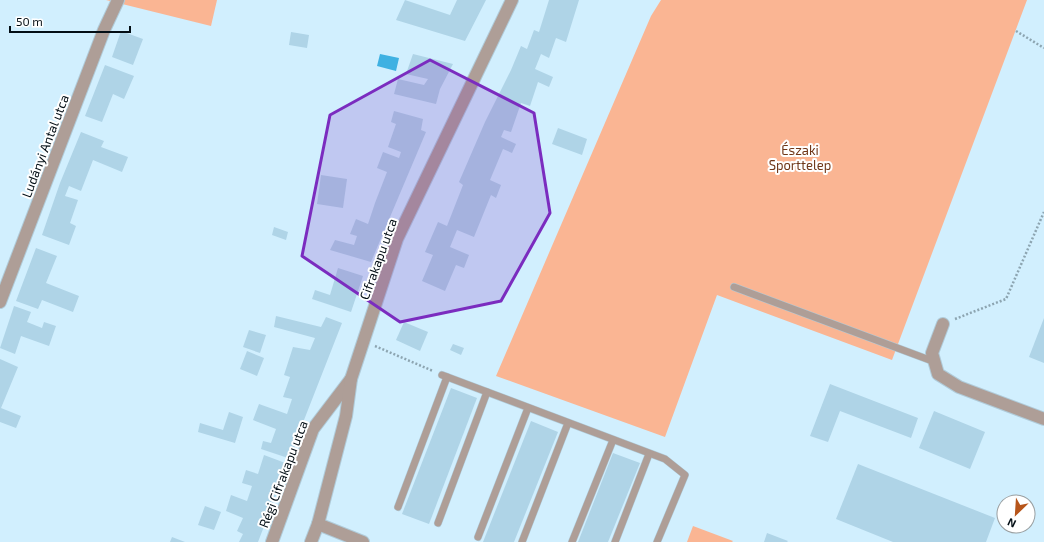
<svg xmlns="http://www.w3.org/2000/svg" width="1044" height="542" font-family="'Exo 2',sans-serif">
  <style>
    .green { fill: #fab593 }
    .water { fill: #3fb1e2 }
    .building { fill: #afd4e7 }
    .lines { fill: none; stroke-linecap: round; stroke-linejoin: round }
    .lane-casing { stroke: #b0cbd9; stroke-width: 8 }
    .street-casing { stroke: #b0cbd9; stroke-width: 14 }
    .path { stroke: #8da5b1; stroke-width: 2.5; stroke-dasharray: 2 2; stroke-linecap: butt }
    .lane { stroke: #ae9e97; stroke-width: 7 }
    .street { stroke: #ae9e97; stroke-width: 12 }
    .marked { fill: #7b2cbf; fill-opacity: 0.2; stroke: #7b2cbf; stroke-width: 3; stroke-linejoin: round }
    .labels { text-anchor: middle; stroke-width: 4; stroke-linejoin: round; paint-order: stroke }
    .street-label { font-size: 13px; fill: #030e15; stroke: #fff }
    .park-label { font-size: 13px; fill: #6f3617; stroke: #fff }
  </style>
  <rect width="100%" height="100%" fill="#d1effe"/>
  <g class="green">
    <polygon points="106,0 217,0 211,26"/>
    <polygon points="661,0 1027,0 892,360 717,295 665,437 496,376 651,16"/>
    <polygon points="693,526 733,541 732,542 687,542"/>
  </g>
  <polygon class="water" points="380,54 399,58 396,71 377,66"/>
  <g class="building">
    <polygon points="405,0 450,15 457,0 486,0 465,41 396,20"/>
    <polygon points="549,0 579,0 566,42 556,38 549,58 541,54 535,69 553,77 549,87 538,82 530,106 521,103 511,132 504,130 501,137 516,144 512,153 503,149 490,180 501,185 496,198 491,195 474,237 457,230 450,247 469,255 464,268 456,265 445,291 422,281 433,255 425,252 438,222 447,226 463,185 459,182 485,122 511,70 521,46 527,49 534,30 539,32"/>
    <polygon points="121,31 143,39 133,65 112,57"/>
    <polygon points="291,32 309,35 307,48 289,45"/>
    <polygon points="413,54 453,64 440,89 436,104 394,94 398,79 424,85 428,79 406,74"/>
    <polygon points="105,65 134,76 124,99 113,94 102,122 85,116"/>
    <polygon points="394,111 423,119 421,130 426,132 371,262 330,250 335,240 354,245 357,236 350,234 356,219 368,224 375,203 387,172 377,168 383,152 399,158 401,152 388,147 396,124 391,122"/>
    <polygon points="558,128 587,139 582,155 552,144"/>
    <polygon points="81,132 104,141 101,147 128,157 122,172 93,160 81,191 69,186 65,196 78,200 70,223 76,226 69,245 42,235 60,183"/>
    <polygon points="321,175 347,179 343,208 317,204"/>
    <polygon points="274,227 288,232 286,240 272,235"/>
    <polygon points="36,248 57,256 46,283 79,296 73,312 42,300 38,309 16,301"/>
    <polygon points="338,268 363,276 351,312 312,299 315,290 330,295"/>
    <polygon points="14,306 31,312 27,322 42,328 44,322 56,326 49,346 21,336 15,354 0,348"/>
    <polygon points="276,316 321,327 326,317 342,323 304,420 291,459 261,449 263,441 271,443 276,429 253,420 259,404 287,414 292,399 283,397 290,377 284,375 293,347 310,350 315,338 274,327"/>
    <polygon points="1044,318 1044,363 1029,357"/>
    <polygon points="404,322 428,332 420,351 396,340"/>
    <polygon points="249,330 266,335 260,353 243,347"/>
    <polygon points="453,344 464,348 461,355 450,350"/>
    <polygon points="247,351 264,358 257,376 240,369"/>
    <polygon points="0,359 18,367 1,408 21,416 16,428 0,422"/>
    <polygon points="830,384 918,418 911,438 840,411 828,442 810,436"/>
    <polygon points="451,388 477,398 429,524 402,514"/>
    <polygon points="934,411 985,432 970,469 919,448"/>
    <polygon points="229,412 243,417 235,443 198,432 200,423 223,430"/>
    <polygon points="531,421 558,432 514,542 483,542"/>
    <polygon points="613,453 640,463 608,542 578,542"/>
    <polygon points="264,455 288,464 258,542 239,542 243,534 237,531 243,518 226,511 231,495 247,501 252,486 242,483 246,470 258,474"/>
    <polygon points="858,464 995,518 986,542 893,542 836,519"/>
    <polygon points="205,506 221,512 214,530 198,525"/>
    <polygon points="767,533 788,541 787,542 764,542"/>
    <polygon points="172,537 185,542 170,542"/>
  </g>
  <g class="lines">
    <g class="lane-casing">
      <g id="lane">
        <polyline points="734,287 935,362"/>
        <polyline points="442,375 665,459 685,475 657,542"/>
        <polyline points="398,507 447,377"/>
        <polyline points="438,523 487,392"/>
        <polyline points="478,537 528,408"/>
        <polyline points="522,542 568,423"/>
        <polyline points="572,542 613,440"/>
        <polyline points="615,542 649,454"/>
      </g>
    </g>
    <g class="street-casing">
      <g id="street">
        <polyline points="0,302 104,30 118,0"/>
        <polyline points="943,324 932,353 938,374 959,387 1044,419"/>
        <polyline points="318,524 363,542"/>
        <polyline points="272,542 313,429 351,379"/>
        <polyline points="311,542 318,524 346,416 351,379 397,239 512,0"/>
      </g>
    </g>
    <g class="path">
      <polyline points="1016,31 1044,48"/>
      <polyline points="955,319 1006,299 1044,212"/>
      <polyline points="375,346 433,371"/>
    </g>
    <use href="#lane" class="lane"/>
    <use href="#street" class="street"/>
  </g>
  <path class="marked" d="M430,60L534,113L550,213L501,301L400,322L302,256L330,115Z"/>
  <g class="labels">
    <g class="street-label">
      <text transform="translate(45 146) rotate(-69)" y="5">Ludányi Antal utca</text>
      <text transform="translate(378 259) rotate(-70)" y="5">Cifrakapu utca</text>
      <text transform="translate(283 474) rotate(-69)" y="5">Régi Cifrakapu utca</text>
    </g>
    <g class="park-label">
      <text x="800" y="155">Északi<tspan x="800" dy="15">Sporttelep</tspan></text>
    </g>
  </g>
  <g transform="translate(1016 514) rotate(205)"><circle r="19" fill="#ffffff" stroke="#9a9fa1"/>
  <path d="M0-3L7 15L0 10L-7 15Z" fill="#b7551a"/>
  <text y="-6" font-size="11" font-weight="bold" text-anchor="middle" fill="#030e15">N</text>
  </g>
  <path d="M10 26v6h120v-6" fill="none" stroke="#030e15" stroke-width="2"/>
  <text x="16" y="26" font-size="12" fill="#030e15" stroke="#ffffff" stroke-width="3" paint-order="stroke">50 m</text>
</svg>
